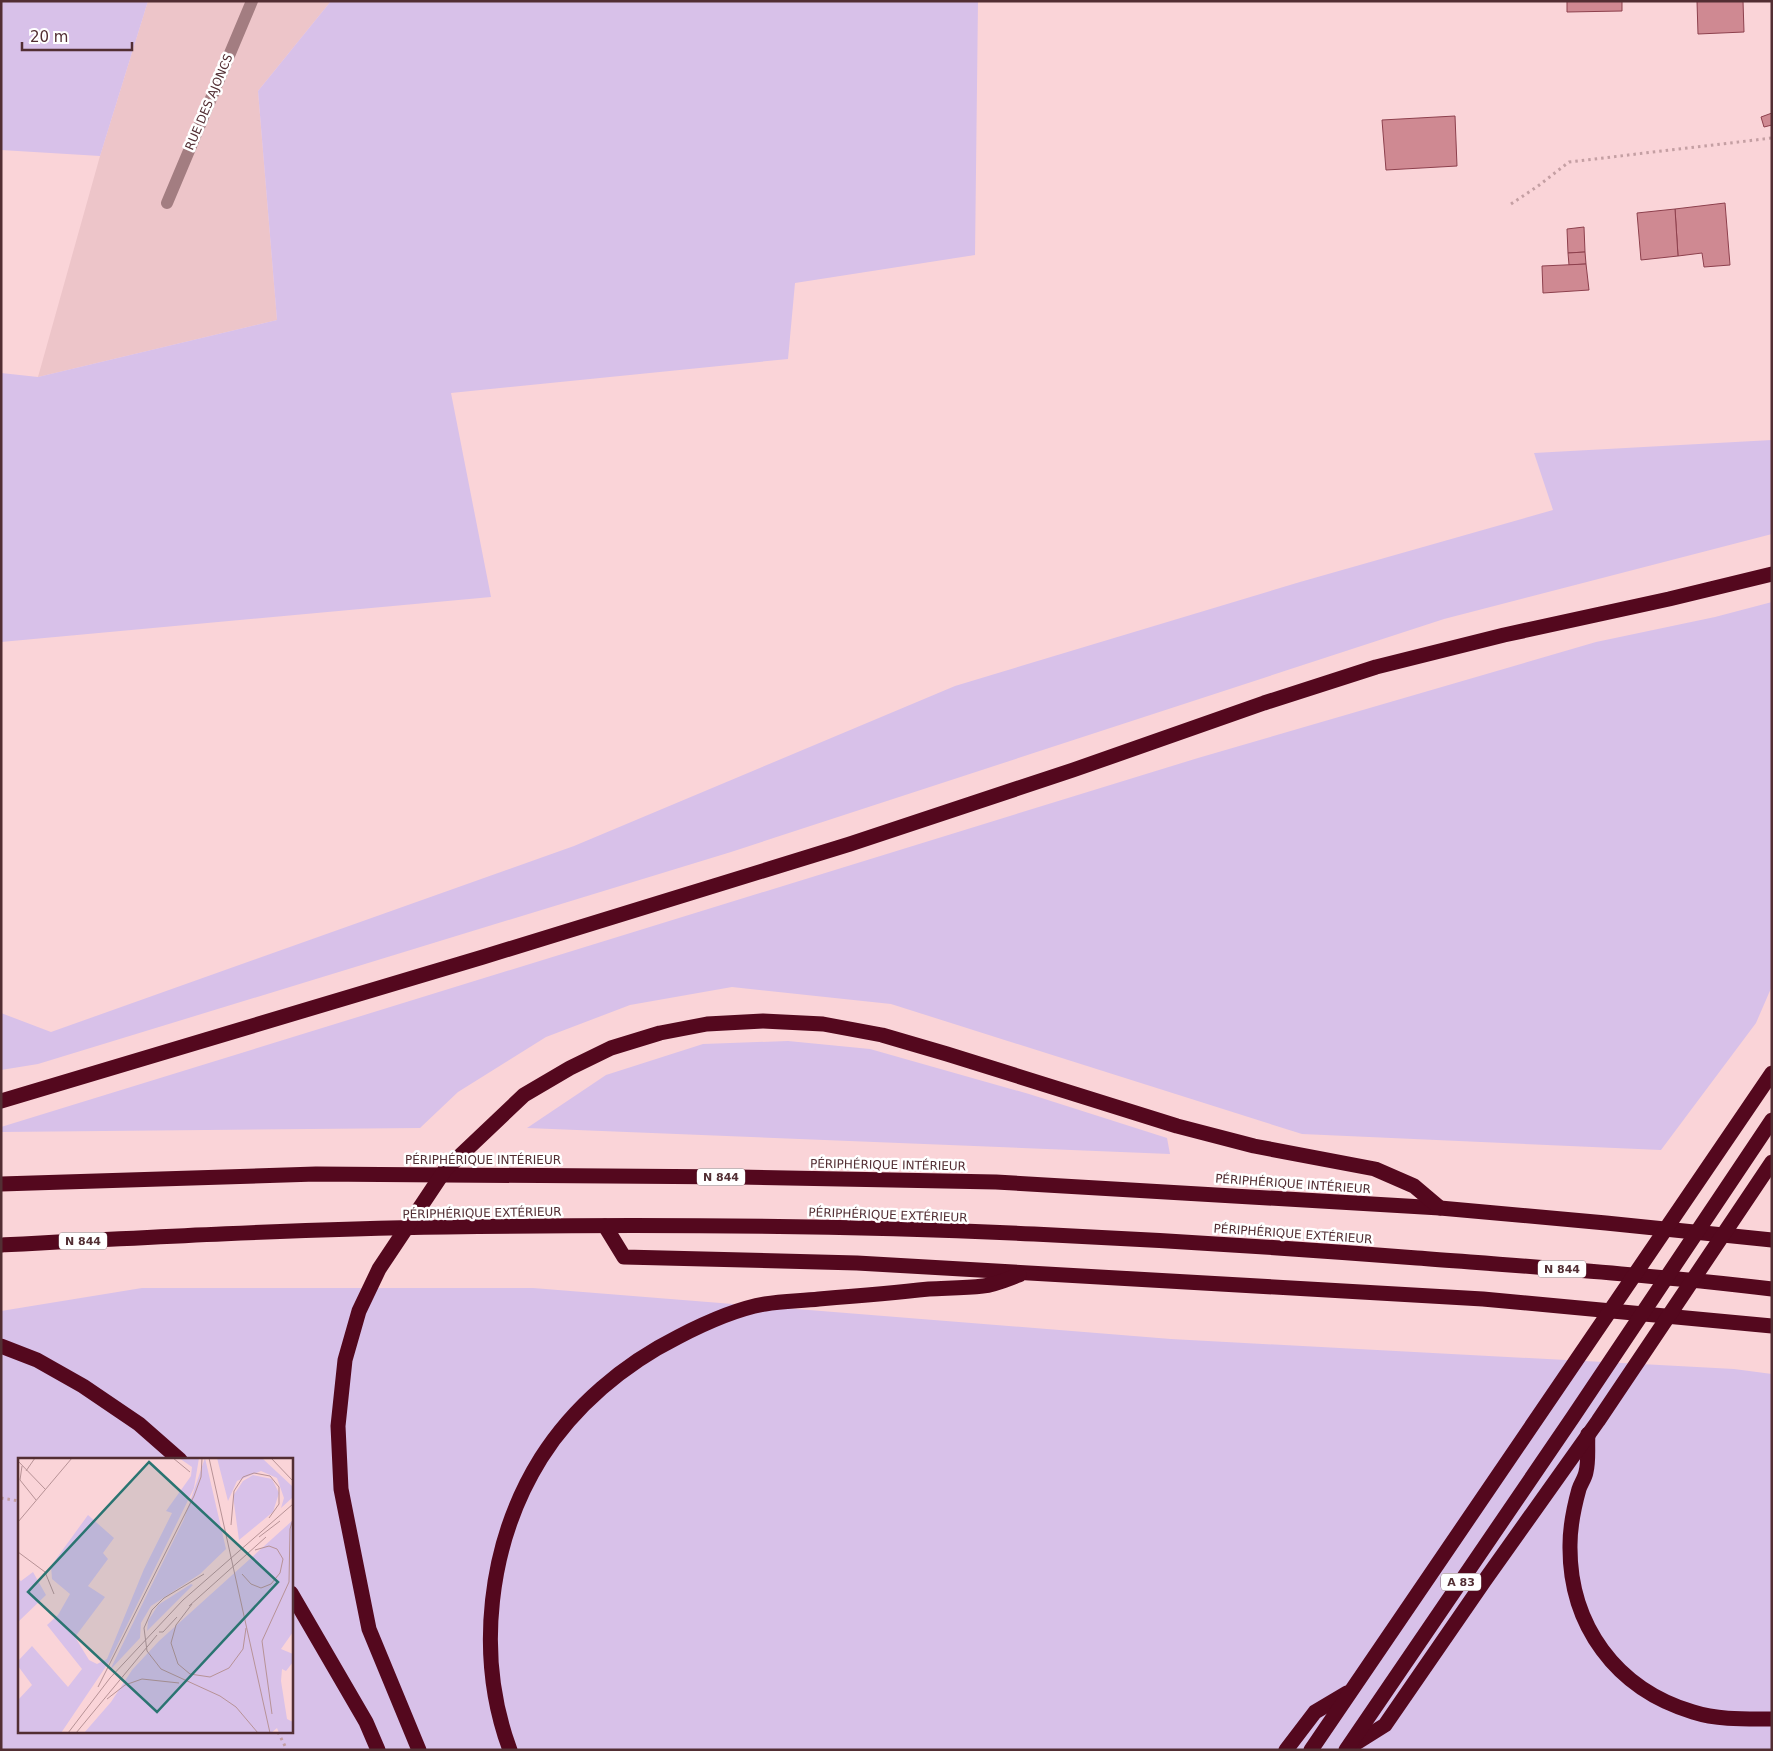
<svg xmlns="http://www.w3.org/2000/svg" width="1773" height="1751" font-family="'DejaVu Sans',sans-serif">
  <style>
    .built { fill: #edc5c9 }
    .green { fill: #d8c1e9; fill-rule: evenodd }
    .building { fill: #cf8992; stroke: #8d404d }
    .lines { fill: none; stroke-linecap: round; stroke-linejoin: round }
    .path { stroke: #c49fa3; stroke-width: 3; stroke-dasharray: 2.5 4; stroke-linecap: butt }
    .minor { stroke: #a37d81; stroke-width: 12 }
    .highway { stroke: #54081e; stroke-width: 15 }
    .labels { text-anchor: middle; stroke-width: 5; stroke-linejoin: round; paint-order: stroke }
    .shield { fill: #fff; stroke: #866d70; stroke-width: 1 }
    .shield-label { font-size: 11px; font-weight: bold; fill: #522e33 }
    .street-label { font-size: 12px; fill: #522e33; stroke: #fff }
    .inset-road { fill: none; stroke: #b79296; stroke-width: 1 }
    .view { fill: #2a7471; fill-opacity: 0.15; stroke: #2a7471; stroke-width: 2.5 }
    .inset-edge { fill: none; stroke: #522e33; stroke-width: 2.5 }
  </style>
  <rect width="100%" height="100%" fill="#fad4d8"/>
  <polygon class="built" points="148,1 331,1 258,91 277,320 38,377 100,156"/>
  <g class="green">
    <polygon points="1,1 148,1 100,156 1,150"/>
    <polygon points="331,1 978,1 975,255 795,283 788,359 451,393 491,597 1,642 1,373 38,377 277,320 258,91"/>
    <polygon points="1772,440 1772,534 1444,619 731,852 38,1064 1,1070 1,1013 51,1032 574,846 955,686 1300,582 1553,510 1534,453"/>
    <polygon points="1772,602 1772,986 1756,1023 1661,1150 1302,1134 891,1004 732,987 630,1005 546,1037 458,1092 420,1128 1,1132 1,1127 1198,758 1596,642 1715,617"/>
    <polygon points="788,1041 870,1049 1029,1094 1167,1138 1170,1154 527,1128 606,1075 703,1044"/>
    <path d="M142,1288H533L1171,1339L1734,1369L1772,1374V1750H1V1311ZM19,1460H291V1732H19Z"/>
  </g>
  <g class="building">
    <polygon points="1567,1 1622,1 1622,11 1567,12"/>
    <polygon points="1697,1 1743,1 1744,32 1698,34"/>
    <polygon points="1772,113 1772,125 1764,127 1761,117"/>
    <polygon points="1455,116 1457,166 1386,170 1382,120"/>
    <polygon points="1725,203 1730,265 1704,267 1702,253 1678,256 1675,209"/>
    <polygon points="1675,209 1678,256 1641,260 1637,213"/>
    <polygon points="1584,227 1585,252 1568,253 1567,229"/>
    <polygon points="1585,252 1586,264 1569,265 1568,253"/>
    <polygon points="1586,264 1589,290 1543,293 1542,266"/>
  </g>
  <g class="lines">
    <g class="path">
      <polyline points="1511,204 1538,186 1569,162 1772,138"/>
      <polyline points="1,1498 19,1501"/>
      <polyline points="278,1732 287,1750"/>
    </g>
    <polyline class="minor" points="167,203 252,1"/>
    <g class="highway">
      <polyline points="1,1101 483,957 850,844 1073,770 1264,703 1376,667 1504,635 1669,599 1772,574"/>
      <polyline points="1,1184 316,1174 739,1177 996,1182 1440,1208 1606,1223 1772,1240"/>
      <polyline points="605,1226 624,1257 857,1263 1483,1299 1772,1326"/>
      <path d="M1,1245C150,1237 298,1229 446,1227C642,1224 839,1225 1034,1234C1162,1240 1289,1248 1417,1258C1535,1267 1654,1275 1772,1289"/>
      <polyline points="1,1346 37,1360 83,1386 139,1424 180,1460"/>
      <path d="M1588,1434C1587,1446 1589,1460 1586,1472C1585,1478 1581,1483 1579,1489C1574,1507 1570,1527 1570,1545C1569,1625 1616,1689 1693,1712C1718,1720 1745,1719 1772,1719"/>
      <polyline points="291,1593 366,1722 378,1750"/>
      <polyline points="1353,1745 1385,1725 1485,1580 1598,1421 1772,1162"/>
      <polyline points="419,1750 369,1629 341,1489 338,1426 345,1360 359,1311 379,1269 445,1170 524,1095 570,1068 611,1048 660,1033 707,1024 763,1021 823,1024 882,1035 947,1054 1177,1126 1254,1146 1375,1169 1414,1186 1440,1208"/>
      <path d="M510,1750C475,1656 488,1543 541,1458C574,1406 624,1364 678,1337C705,1323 735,1309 765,1304C783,1301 801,1301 819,1299C856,1296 892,1293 929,1289C947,1288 965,1288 983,1286C995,1285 1008,1279 1019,1275"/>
      <polyline points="1286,1750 1315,1712 1347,1693"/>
      <polyline points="1311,1750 1772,1073"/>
      <polyline points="1346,1750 1573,1417 1772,1120"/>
    </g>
  </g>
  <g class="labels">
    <g class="shield">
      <rect x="697" y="1168.5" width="48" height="17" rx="4"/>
      <rect x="59" y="1232.5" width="48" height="17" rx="4"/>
      <rect x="1538" y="1260.5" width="48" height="17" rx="4"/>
      <rect x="1441" y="1573.5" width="40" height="17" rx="4"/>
    </g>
    <g class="shield-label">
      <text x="721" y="1181">N 844</text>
      <text x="83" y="1245">N 844</text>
      <text x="1562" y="1273">N 844</text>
      <text x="1461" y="1586">A 83</text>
    </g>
    <g class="street-label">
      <text transform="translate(209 102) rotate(-67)" y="4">RUE DES AJONCS</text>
      <text x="483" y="1164">PÉRIPHÉRIQUE INTÉRIEUR</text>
      <text transform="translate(888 1165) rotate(1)" y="4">PÉRIPHÉRIQUE INTÉRIEUR</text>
      <text transform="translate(1293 1184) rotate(4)" y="4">PÉRIPHÉRIQUE INTÉRIEUR</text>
      <text transform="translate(482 1213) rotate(-1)" y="4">PÉRIPHÉRIQUE EXTÉRIEUR</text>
      <text transform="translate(888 1215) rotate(2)" y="4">PÉRIPHÉRIQUE EXTÉRIEUR</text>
      <text transform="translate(1293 1234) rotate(4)" y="4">PÉRIPHÉRIQUE EXTÉRIEUR</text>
    </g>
  </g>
  <g transform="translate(18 1458)">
    <rect width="275" height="275" fill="#fad4d8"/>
    <path d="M161,0H181L176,30L91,204L43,275H0V242L14,227L0,208V203L14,188L50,229L64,211L29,167L40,157L52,136L34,121L33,108L70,57L96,80L85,95L90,101L70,128L87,139L57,179L71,202L79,206L89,201L126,111L154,55L148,53L173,18L174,9ZM187,0L208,91L182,116L133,148L123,165L122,180L92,212L166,61ZM199,0L245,1L274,28L275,39L263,50L266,40L259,20L243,13L219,23L210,43ZM235,17L254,21L261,35L255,54L221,82L215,38L225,23ZM275,62V174L263,191L275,196V204L268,213L264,211L263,223L269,261L275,264V275H261L259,270L253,275H66L93,244L114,212L141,183ZM15,114L28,137L0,164V121L3,123ZM173,126L175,127L129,173L130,163L140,147Z" fill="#d8c1e9"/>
    <path class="inset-road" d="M155,0L172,14M191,0L252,275M253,0L275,23M0,3L27,31M4,8L2,22L18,42M8,13L17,0M0,64L54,0M213,67L216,33L225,19L236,15L252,18L261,29V46L251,60M241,79L262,63M0,94L27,114L36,136M186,116L146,140L134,152L126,170L129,193L143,211L202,238L218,249L240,275M224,116L233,126L243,130L253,126L262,115L265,101L259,91L251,88L237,92M174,146L158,167L153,185L160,206L172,216L192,219L211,210L225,191L228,170M171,148L248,79M141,174H145L159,159M80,229L176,38L183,19L184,0M89,241L107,227L124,221L161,225M254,256L244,183L271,124L272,71L275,61M50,275L92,220L165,142L275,46M58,275L139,177"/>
    <path class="view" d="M131,4L260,124L139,254L10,134Z"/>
    <rect width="275" height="275" class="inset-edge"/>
  </g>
  <rect width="1773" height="1751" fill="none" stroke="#522e33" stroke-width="5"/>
  <path d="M22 42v8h110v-8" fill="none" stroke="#522e33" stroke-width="2.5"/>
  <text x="30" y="42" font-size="15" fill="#522e33" stroke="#ffffff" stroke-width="4" paint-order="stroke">20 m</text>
</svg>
